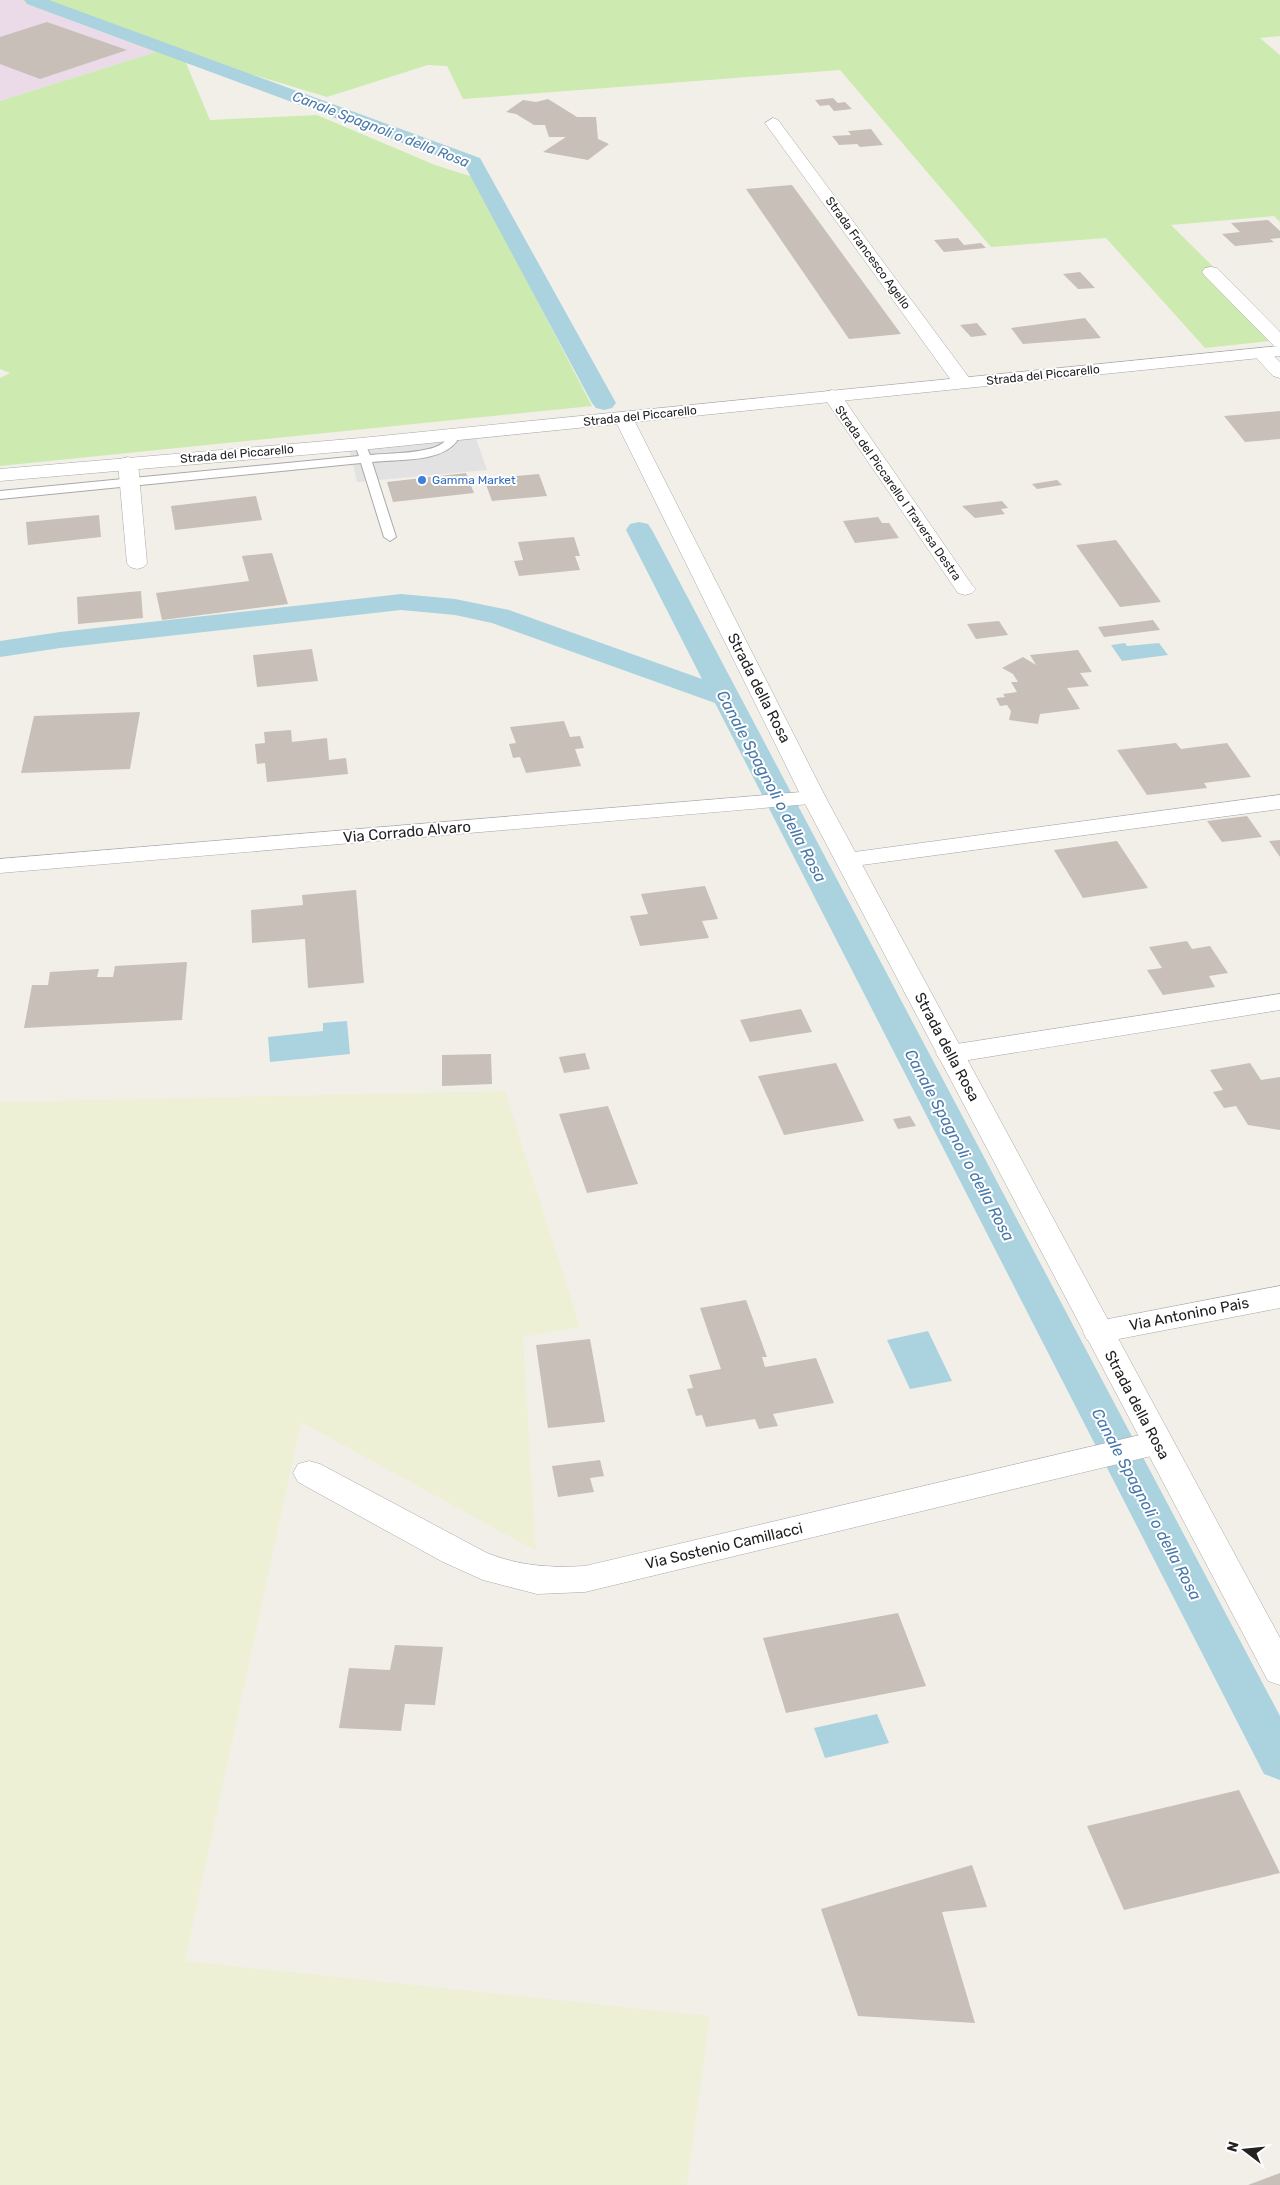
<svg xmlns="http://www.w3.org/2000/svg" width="1280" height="2185" font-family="Rubik,sans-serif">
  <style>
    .industrial { fill: #ebdbe8 }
    .farmland { fill: #eef0d5 }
    .grass { fill: #cdebb0 }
    .parking { fill: #e2e2e2 }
    .water { fill: #aad3df }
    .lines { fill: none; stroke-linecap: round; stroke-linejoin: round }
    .canal { fill: #aad3df; fill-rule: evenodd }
    .building { fill: #c7bfb8 }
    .service-casing { stroke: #a9a9a9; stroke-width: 2 }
    .minor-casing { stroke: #a9a9a9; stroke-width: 1 }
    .tertiary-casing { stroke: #a9a9a9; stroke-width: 1 }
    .service { fill: #fff; fill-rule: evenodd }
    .minor { fill: #fff; fill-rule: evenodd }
    .tertiary { fill: #fff; fill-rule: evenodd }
    .shop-dot { fill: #3f7fe0; stroke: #fff; stroke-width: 2 }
    .labels { text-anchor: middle; stroke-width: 4; stroke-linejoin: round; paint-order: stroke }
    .far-street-label { font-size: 12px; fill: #222; stroke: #fff }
    .far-shop-label { font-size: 12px; fill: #366cbe; stroke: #fff; text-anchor: start }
    .far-water-label { font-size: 14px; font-style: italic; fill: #4a7aab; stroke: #fff }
    .street-label { font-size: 15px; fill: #222; stroke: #fff }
    .water-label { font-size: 16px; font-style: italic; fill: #4a7aab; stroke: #fff }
  </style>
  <rect width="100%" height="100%" fill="#f2efe9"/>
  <polygon class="industrial" points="0,0 21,0 157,52 0,101"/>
  <polygon class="farmland" points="505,1091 580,1327 523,1337 536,1551 301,1422 185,1961 710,2016 687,2185 0,2185 0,1102"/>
  <polygon class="grass" points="21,0 1280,0 1280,36 1260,38 1280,55 1280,222 1274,216 1171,225 1280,333 1280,340 1205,348 1106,238 991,247 840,70 463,99 447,66 428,65 327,97 247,73 204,57 186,63 210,120 317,115 435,165 473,177 592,406 0,466 0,378 10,373 0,369 0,101 156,52"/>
  <polygon class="parking" points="475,436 487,470 357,482 349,448"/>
  <g class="water">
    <polygon points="1125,643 1127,646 1159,643 1168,655 1122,661 1111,645"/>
    <polygon points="347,1021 350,1054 270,1062 268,1037 323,1031 323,1023"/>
    <polygon points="928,1331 952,1381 910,1389 887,1340"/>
    <polygon points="877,1714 889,1743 825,1758 814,1728"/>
  </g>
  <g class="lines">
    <g class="canal">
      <polygon points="24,0 49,0 480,158 616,403 612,408 604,410 596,408 592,403 465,166 27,4"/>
      <polygon points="639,522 648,524 652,530 1280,1716 1280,1780 1264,1774 715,703 492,623 455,615 401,610 60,648 0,657 0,641 60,632 401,594 455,599 509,610 702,679 626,530 630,524"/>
    </g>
  </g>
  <g class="building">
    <polygon points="47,22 127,50 40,79 0,64 0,37"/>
    <polygon points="833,98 838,103 845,102 852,109 834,111 829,105 820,106 815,100"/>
    <polygon points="548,99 577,117 596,117 598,139 609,144 588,160 543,152 566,137 549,137 545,125 534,125 516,114 506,112 523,100 536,102"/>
    <polygon points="871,129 883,145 860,147 857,144 839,145 832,136 851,135 848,131"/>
    <polygon points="792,185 901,334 849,339 746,189"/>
    <polygon points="1268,220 1280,231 1280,238 1270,239 1274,242 1235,246 1222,234 1240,232 1231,223"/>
    <polygon points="958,238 964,245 981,243 986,248 944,252 934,240"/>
    <polygon points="1080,272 1095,288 1078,289 1063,274"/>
    <polygon points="1085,318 1101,338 1023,344 1011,328"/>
    <polygon points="977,323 987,335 971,337 960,325"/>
    <polygon points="1280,411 1280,439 1245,442 1224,416"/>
    <polygon points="466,473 474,493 393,502 387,482"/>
    <polygon points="539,474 547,496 492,501 484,479"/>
    <polygon points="1057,480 1062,485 1037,489 1032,484"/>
    <polygon points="256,496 262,520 175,530 171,506"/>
    <polygon points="1002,501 1008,508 1001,509 1005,514 975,518 962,506"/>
    <polygon points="99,515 101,537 28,545 26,522"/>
    <polygon points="878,517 882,523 889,523 899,538 855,543 843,521"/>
    <polygon points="574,537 580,556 575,556 580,570 519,576 514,561 523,560 518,542"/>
    <polygon points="1116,540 1161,602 1120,607 1076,545"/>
    <polygon points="272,553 288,604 162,620 156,593 249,581 242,556"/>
    <polygon points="141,591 143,618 78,624 77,597"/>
    <polygon points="1153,620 1160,630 1104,637 1098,627"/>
    <polygon points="999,621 1008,635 976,639 967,624"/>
    <polygon points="312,649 318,681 257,687 253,655"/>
    <polygon points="1078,650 1092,672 1080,673 1089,686 1067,688 1080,709 1040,714 1038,724 1009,720 1011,711 1007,705 1000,706 996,698 1005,697 1003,694 1017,692 1011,682 1018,682 1013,674 1002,668 1023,657 1036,665 1030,655"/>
    <polygon points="140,712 130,769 21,773 34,716"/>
    <polygon points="564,721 570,737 580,736 584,748 575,749 581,766 526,773 520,757 513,758 509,744 516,743 510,727"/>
    <polygon points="291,730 292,742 327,738 329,760 346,758 348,774 267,782 265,763 257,764 255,744 265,743 264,732"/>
    <polygon points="1176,743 1181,749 1227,743 1251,777 1204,783 1207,788 1147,795 1117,750"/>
    <polygon points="1247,816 1262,837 1222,842 1207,821"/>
    <polygon points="1280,840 1280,857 1269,841"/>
    <polygon points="1117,841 1148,888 1083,898 1054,850"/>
    <polygon points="705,886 718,919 702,921 709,938 640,946 630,916 648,914 641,894"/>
    <polygon points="356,890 364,983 308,988 305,939 252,943 251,910 303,905 302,895"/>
    <polygon points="1187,941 1192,949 1210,946 1228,973 1209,976 1215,987 1163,995 1147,970 1162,968 1149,947"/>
    <polygon points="187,962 182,1020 24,1028 32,985 48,985 50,972 99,969 97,977 113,977 115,966"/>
    <polygon points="801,1009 812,1032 750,1042 740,1020"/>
    <polygon points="585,1053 590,1069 564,1073 559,1057"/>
    <polygon points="491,1054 492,1084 442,1086 442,1055"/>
    <polygon points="836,1063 864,1121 784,1135 758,1076"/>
    <polygon points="1250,1063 1261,1080 1280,1077 1280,1130 1248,1125 1236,1106 1224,1108 1213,1092 1223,1090 1210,1070"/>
    <polygon points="608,1106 638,1184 587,1193 559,1114"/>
    <polygon points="910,1116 916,1126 898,1129 893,1119"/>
    <polygon points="746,1300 767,1357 762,1357 765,1367 816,1358 834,1403 773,1414 778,1426 759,1429 755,1419 706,1427 702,1415 696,1416 687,1389 693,1388 689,1375 721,1369 700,1308"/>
    <polygon points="590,1339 605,1422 548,1428 536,1345"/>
    <polygon points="600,1460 604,1476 590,1478 594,1492 558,1497 552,1466"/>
    <polygon points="898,1613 926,1686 786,1713 763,1638"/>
    <polygon points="395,1645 443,1647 435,1705 405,1704 401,1731 339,1728 349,1668 390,1670"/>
    <polygon points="1239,1790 1280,1873 1124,1910 1087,1826"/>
    <polygon points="972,1865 987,1907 942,1912 975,2023 858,2016 821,1909"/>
    <polygon points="1280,2173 1280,2185 1248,2185"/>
  </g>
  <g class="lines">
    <g class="service-casing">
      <path id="service" d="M450,432L454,433L457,441C441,463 397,459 372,462L396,537L390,541L384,537L361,463L0,499V491L359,456L356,448L362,445L366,446L370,455C388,453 434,454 445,441L444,435Z"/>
    </g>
    <g class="minor-casing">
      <g id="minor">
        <polygon points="773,118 778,120 970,379 972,383 970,387 956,387 765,123"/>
        <polygon points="1211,267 1217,268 1280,332 1280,347 1274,346 1205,276 1202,272 1205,268"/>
        <polygon points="1261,348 1267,349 1280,362 1280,378 1273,376 1252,353 1255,349"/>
        <polygon points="832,390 839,392 972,585 976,589 972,593 965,595 958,593 823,396 825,392"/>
        <polygon points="128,457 135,459 138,463 147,563 144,567 137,569 130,567 127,563 118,463 121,459"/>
        <polygon points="814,791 822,793 826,798 822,803 0,873 0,859"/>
        <polygon points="1280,795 1280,809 847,867 838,865 835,860 838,855 847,853"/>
        <polygon points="1280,994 1280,1010 950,1063 940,1060 936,1054 940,1048 950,1045"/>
        <polygon points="1280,1286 1280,1308 1098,1343 1087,1340 1083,1332 1087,1324 1098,1321"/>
        <path d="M1157,1431L1168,1434L1173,1443L1168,1452L585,1592L537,1594L483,1580L443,1562L298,1482L293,1473L298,1464L309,1461L320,1464L487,1553C520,1566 550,1568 585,1566Z"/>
      </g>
    </g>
    <g class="tertiary-casing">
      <polygon id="tertiary" points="1280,346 1280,356 635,422 826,798 1280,1638 1280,1685 1268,1681 802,798 617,424 361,450 0,481 0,469 361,438"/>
    </g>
    <use href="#service" class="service"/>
    <use href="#minor" class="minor"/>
    <use href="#tertiary" class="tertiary"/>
  </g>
  <circle class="shop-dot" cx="422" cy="480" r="5"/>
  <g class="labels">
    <g class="far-street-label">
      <text transform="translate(868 253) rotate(54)" y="4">Strada Francesco Agello</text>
      <text transform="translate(1043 375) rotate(-6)" y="4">Strada del Piccarello</text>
      <text transform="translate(640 416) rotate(-6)" y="4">Strada del Piccarello</text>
      <text transform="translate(237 454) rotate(-5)" y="4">Strada del Piccarello</text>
      <text transform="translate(898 493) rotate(55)" y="4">Strada del Piccarello I Traversa Destra</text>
    </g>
    <g class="far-shop-label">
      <text x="432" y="484">Gamma Market</text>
    </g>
    <g class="far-water-label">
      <text transform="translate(381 129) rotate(21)" y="5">Canale Spagnoli o della Rosa</text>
    </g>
    <g class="street-label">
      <text transform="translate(759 688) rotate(63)" y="5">Strada della Rosa</text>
      <text transform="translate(407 832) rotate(-5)" y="5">Via Corrado Alvaro</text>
      <text transform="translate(947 1047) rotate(62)" y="5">Strada della Rosa</text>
      <text transform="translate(1189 1314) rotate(-11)" y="5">Via Antonino Pais</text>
      <text transform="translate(1137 1405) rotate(62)" y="5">Strada della Rosa</text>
      <text transform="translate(724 1546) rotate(-13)" y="5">Via Sostenio Camillacci</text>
    </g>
    <g class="water-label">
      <text transform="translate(772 786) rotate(62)" y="6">Canale Spagnoli o della Rosa</text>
      <text transform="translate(960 1145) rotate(62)" y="6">Canale Spagnoli o della Rosa</text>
      <text transform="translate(1147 1504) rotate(62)" y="6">Canale Spagnoli o della Rosa</text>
    </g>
  </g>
  <g transform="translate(1245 2150) rotate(286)" stroke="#ffffff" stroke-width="4" paint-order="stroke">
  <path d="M0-4L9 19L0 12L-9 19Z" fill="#222222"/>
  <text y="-8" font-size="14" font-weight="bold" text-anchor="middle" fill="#222222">N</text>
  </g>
</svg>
